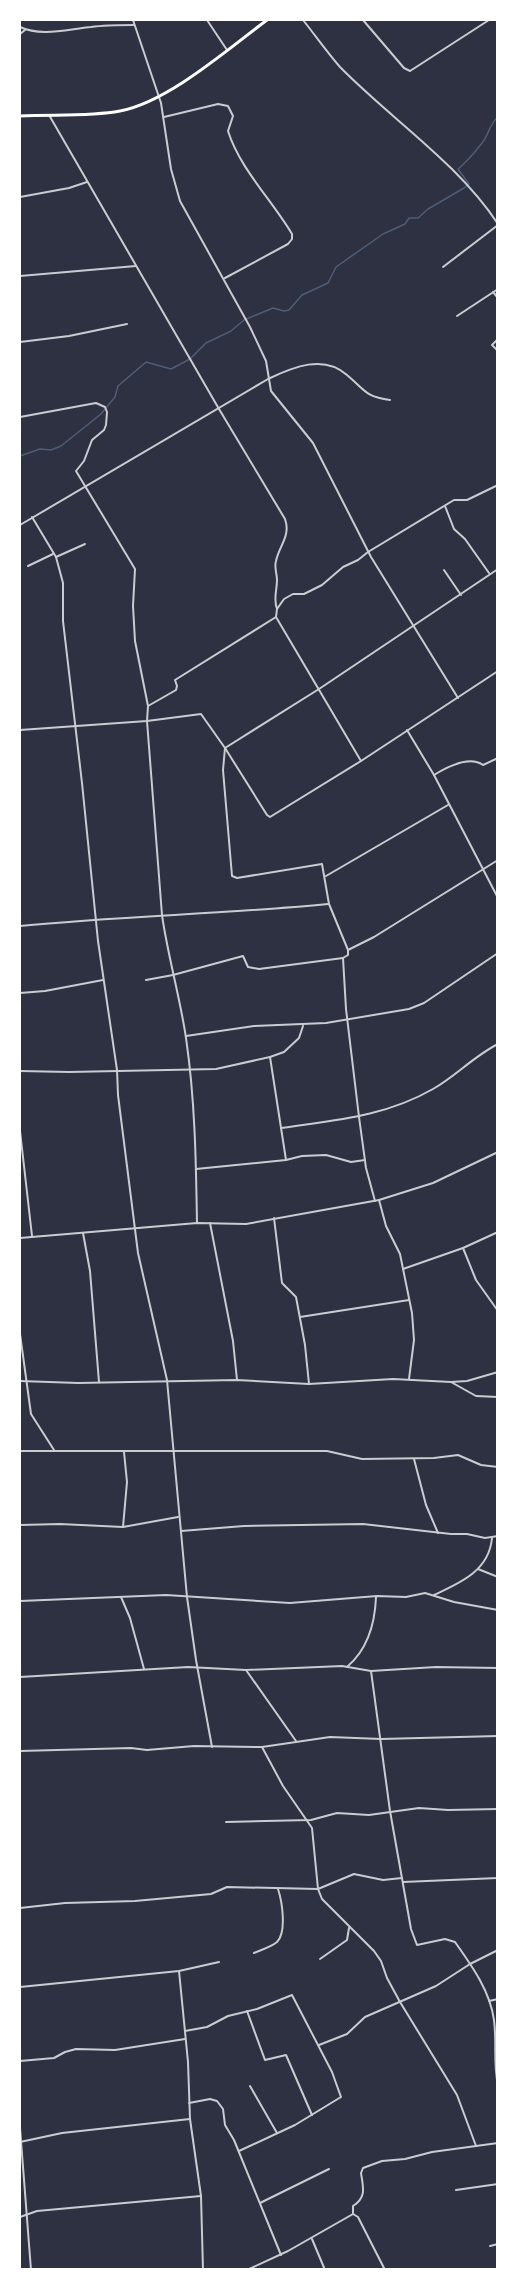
<svg xmlns="http://www.w3.org/2000/svg" width="517" height="2289" font-family="'Exo 2',sans-serif">
  <style>
    .lines { fill: none; stroke-linecap: round; stroke-linejoin: round }
    .stream { stroke: #4f5d75; stroke-width: 1.5 }
    .minor { stroke: #caccd0; stroke-width: 2 }
    .secondary { stroke: #fff; stroke-width: 3 }
  </style>
  <rect width="100%" height="100%" fill="#2d3142"/>
  <g class="lines">
    <path class="stream" d="M20,456L40,449L51,450L61,446L101,414L115,397L118,386L146,362L171,369L190,359L206,343L231,331L244,320L273,308L284,311L289,310L302,295L328,283L336,267L383,234L405,224L409,218H418L428,209L464,188L469,184L458,169C468,161 474,153 482,143C489,135 489,124 498,117"/>
    <g class="minor">
      <polyline points="133,20 161,103 171,169 180,201 250,327 266,361 271,391 313,443 371,557 458,698"/>
      <polyline points="207,20 227,50"/>
      <path d="M303,20C315,35 327,52 340,67C392,120 457,162 498,224"/>
      <polyline points="363,20 404,68 410,71 489,20"/>
      <path d="M20,27C41,37 68,29 91,27C105,25 120,25 134,25"/>
      <polyline points="20,34 25,30"/>
      <path d="M49,115L219,409L285,519C291,536 279,546 276,561C274,567 277,574 277,580C277,591 273,599 277,609"/>
      <path d="M164,117L218,104L228,106L233,116L228,131C240,169 272,200 292,234V239L288,244L225,278"/>
      <polyline points="20,197 69,188 87,182"/>
      <polyline points="443,267 498,225"/>
      <polyline points="20,276 136,266"/>
      <polyline points="493,292 498,298"/>
      <polyline points="457,316 498,289"/>
      <polyline points="498,339 492,345 498,351"/>
      <polyline points="20,342 69,336 127,324"/>
      <path d="M20,417L96,403L105,407L107,412L106,425L104,430L92,440L84,461L76,471L135,569L133,606L135,641L148,706L147,721L162,915C168,957 180,997 186,1038C195,1099 196,1161 197,1223"/>
      <polyline points="445,506 454,529 465,539 489,573"/>
      <polyline points="32,517 56,557 63,583 63,621 82,783 98,941 117,1070 118,1095 138,1253 167,1380 187,1597 196,1660 212,1747"/>
      <path d="M20,525L268,379C293,367 324,354 347,375C365,390 365,397 390,400"/>
      <polyline points="56,557 85,544"/>
      <polyline points="28,566 53,554"/>
      <polyline points="444,570 461,595"/>
      <polyline points="148,706 176,690 177,686 175,680 276,617"/>
      <polyline points="20,730 147,721 201,714 225,748 267,815 270,817 361,761 498,671"/>
      <polyline points="407,730 434,775 498,898"/>
      <polyline points="361,761 276,617 277,609 284,599 293,594 304,594 322,585 343,567 358,560 368,552 454,500 467,500 498,485"/>
      <path d="M434,775C447,767 469,755 483,765L498,758"/>
      <polyline points="326,876 448,805"/>
      <path d="M20,926C122,916 225,914 328,904"/>
      <polyline points="348,950 329,904 322,864 237,878 232,876 223,770 225,748 319,689 498,569"/>
      <polyline points="348,950 374,937 498,860"/>
      <polyline points="343,958 346,1009 359,1117 366,1168 375,1201"/>
      <polyline points="343,958 348,955 348,950"/>
      <polyline points="146,980 173,975 243,956 248,967 259,969 343,958"/>
      <polyline points="20,993 45,991 103,980"/>
      <polyline points="186,1036 254,1026 326,1023 409,1009 424,1003 498,953"/>
      <polyline points="270,1057 286,1160"/>
      <polyline points="20,1071 69,1072 216,1069 270,1057 284,1052 299,1038 303,1026"/>
      <path d="M281,1128C335,1120 384,1117 433,1089C456,1076 474,1056 498,1044"/>
      <polyline points="20,1131 32,1236"/>
      <polyline points="196,1169 286,1160 302,1156 326,1155 351,1162 365,1160"/>
      <polyline points="379,1200 386,1226 400,1254 412,1313 414,1340 409,1379"/>
      <polyline points="274,1218 282,1283 296,1297 305,1345 309,1384"/>
      <polyline points="210,1223 233,1341 237,1380"/>
      <polyline points="83,1233 90,1271 99,1382"/>
      <polyline points="20,1238 197,1223 246,1224 379,1200 433,1183 498,1152"/>
      <polyline points="463,1248 476,1280 498,1311"/>
      <polyline points="403,1269 463,1248 498,1232"/>
      <polyline points="300,1317 409,1300"/>
      <polyline points="20,1334 31,1414 54,1450"/>
      <polyline points="20,1381 78,1383 237,1380 309,1384 393,1379 451,1382 467,1381 498,1372"/>
      <polyline points="451,1382 476,1396 498,1397"/>
      <polyline points="20,1451 327,1451 362,1459 434,1458 458,1455 481,1465 498,1467"/>
      <polyline points="414,1459 426,1505 438,1533"/>
      <polyline points="20,1525 60,1524 123,1527 178,1517"/>
      <polyline points="123,1527 127,1482 124,1452"/>
      <polyline points="181,1531 244,1526 363,1524 451,1534 467,1534 485,1538 498,1536"/>
      <polyline points="478,1569 498,1577"/>
      <path d="M434,1595C460,1583 489,1571 492,1538"/>
      <polyline points="121,1597 130,1618 144,1669"/>
      <polyline points="20,1601 166,1595 290,1603 377,1596 406,1597 425,1593 454,1602 498,1610"/>
      <path d="M347,1667C368,1649 375,1624 376,1597"/>
      <polyline points="246,1670 296,1741"/>
      <path d="M371,1671L390,1811L411,1929L417,1945L445,1939L455,1942C472,1966 490,1991 494,2020C497,2042 493,2063 498,2085"/>
      <polyline points="20,1677 188,1667 246,1670 342,1666 371,1671 436,1667 498,1668"/>
      <polyline points="262,1747 283,1786 312,1828 318,1889 322,1899 374,1951 381,1961 387,1978 400,2002 457,2095 476,2146 498,2143"/>
      <polyline points="20,1751 131,1748 147,1750 194,1746 262,1747 330,1737 381,1739 498,1736"/>
      <polyline points="226,1822 311,1820 337,1813 369,1815 419,1808 448,1810 498,1809"/>
      <polyline points="403,1882 498,1878"/>
      <polyline points="20,1908 65,1903 135,1901 211,1894 227,1887 318,1889 354,1874 383,1880 402,1878"/>
      <path d="M254,1953C261,1950 271,1947 277,1942C287,1932 282,1901 278,1889"/>
      <polyline points="320,1959 347,1940 349,1928"/>
      <polyline points="179,1971 188,2062 190,2119 201,2196 203,2270"/>
      <polyline points="20,1987 179,1971 219,1962"/>
      <polyline points="489,2001 498,1999"/>
      <polyline points="247,2011 265,2060 286,2055 312,2115"/>
      <polyline points="185,2031 207,2027 228,2016 257,2009 292,1995 332,2072 341,2097 295,2125 239,2151"/>
      <polyline points="319,2045 347,2034 365,2017 436,1986 470,1964 498,1950"/>
      <polyline points="20,2061 54,2058 65,2052 76,2049 115,2050 185,2039"/>
      <polyline points="250,2086 277,2133"/>
      <polyline points="189,2103 210,2099 217,2101 223,2109 225,2125 234,2140 281,2255"/>
      <polyline points="20,2128 31,2270"/>
      <polyline points="20,2142 62,2133 190,2119"/>
      <polyline points="456,2190 498,2184"/>
      <polyline points="260,2203 329,2169"/>
      <path d="M353,2214V2206C367,2197 363,2187 361,2173L363,2168L382,2161L405,2159L432,2152L476,2146"/>
      <polyline points="353,2214 358,2217 385,2270"/>
      <polyline points="20,2217 37,2211 201,2196"/>
      <polyline points="312,2239 325,2270"/>
      <polyline points="490,2246 498,2244"/>
      <polyline points="247,2270 288,2251 353,2214"/>
    </g>
    <path class="secondary" d="M20,116C52,114 88,117 120,111C168,102 228,49 267,20"/>
  </g>
  <rect width="517" height="2289" fill="none" stroke="#ffffff" stroke-width="42"/>
</svg>
